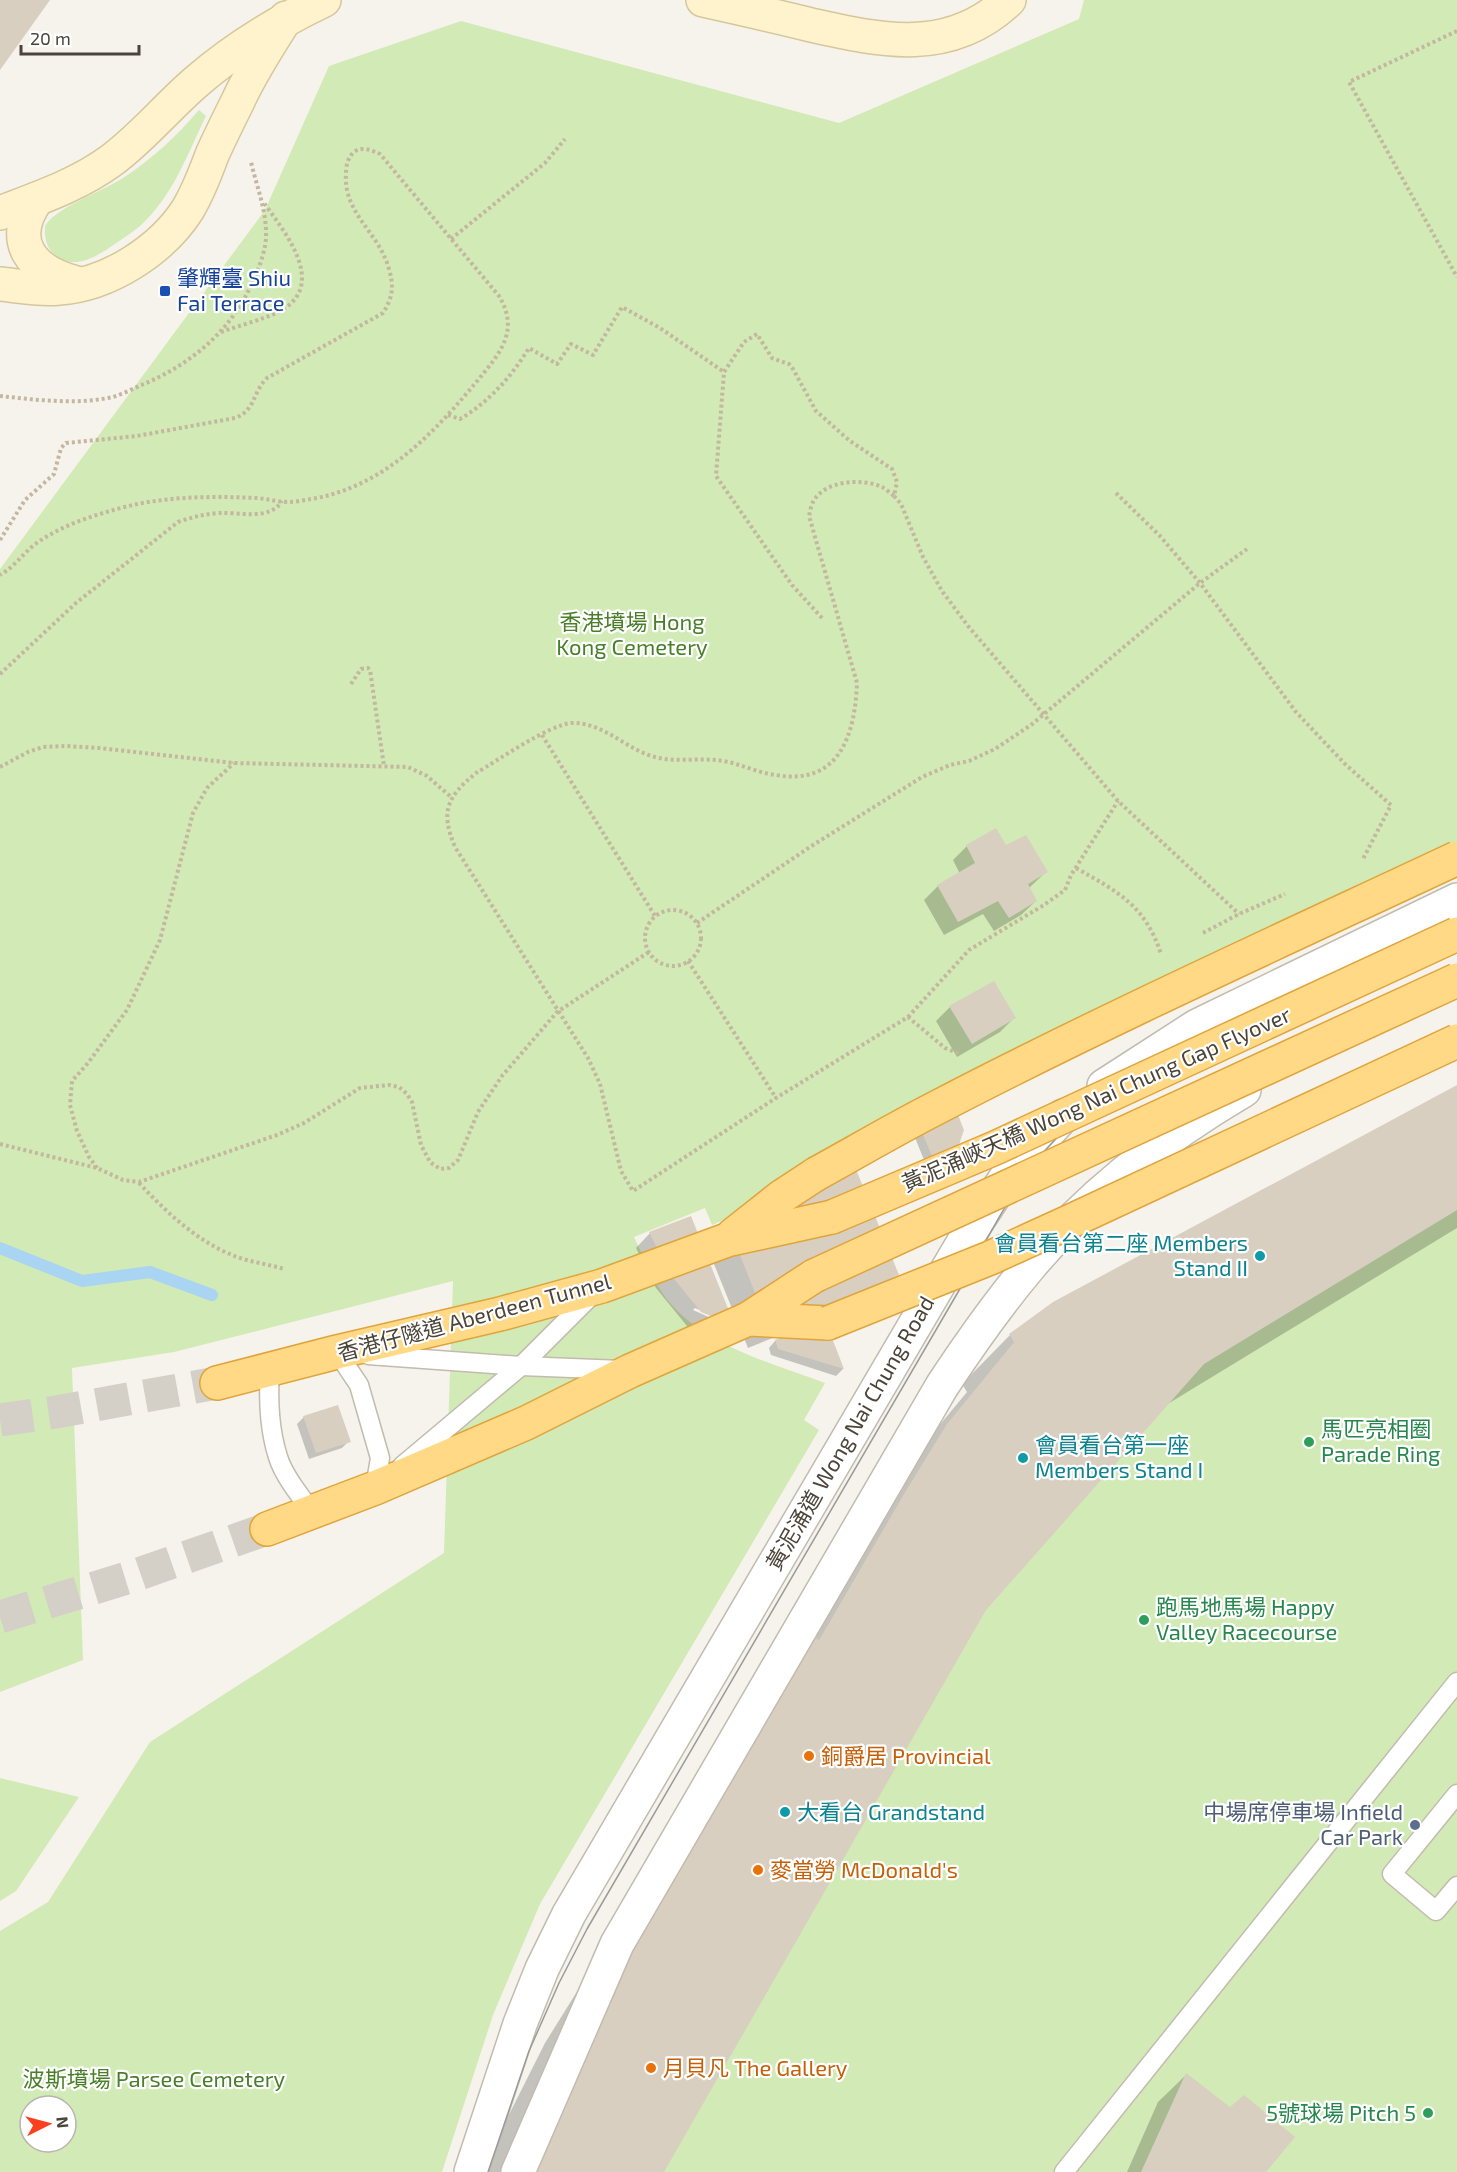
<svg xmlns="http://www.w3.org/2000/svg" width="1457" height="2172" font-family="'Exo 2','Noto Sans TC',sans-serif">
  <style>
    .green { fill: #d2eab5; fill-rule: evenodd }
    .shadow { fill: #0003; fill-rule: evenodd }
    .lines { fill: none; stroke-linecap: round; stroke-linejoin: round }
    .stream { stroke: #a9d4f2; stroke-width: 12 }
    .building { fill: #d8cfc1 }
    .trunk-tunnel { stroke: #d4d0c8; stroke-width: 33; stroke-dasharray: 33 16; stroke-linecap: butt }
    .service-casing { stroke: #c2bbae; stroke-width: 21 }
    .tertiary-casing { stroke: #c2bbae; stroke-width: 36 }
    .secondary-casing { stroke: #d6c79b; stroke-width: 36 }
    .trunk-casing { stroke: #e0a43c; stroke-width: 36 }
    .path { stroke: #c4b79f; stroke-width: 4; stroke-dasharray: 3 3; stroke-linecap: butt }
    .service { stroke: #fff; stroke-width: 18 }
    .tertiary { stroke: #fff; stroke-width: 33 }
    .secondary { stroke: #fff3cd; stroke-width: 33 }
    .trunk { stroke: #ffd985; stroke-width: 33 }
    .tram { stroke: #9a9a9a; stroke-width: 1.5 }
    .trunk-bridge-casing { stroke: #e0a43c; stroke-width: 36; stroke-linecap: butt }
    .trunk-bridge { stroke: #ffd985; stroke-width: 33 }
    .transit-dot { fill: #1a4fb4; stroke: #fff; stroke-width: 2 }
    .culture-dot { fill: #0f9aa8; stroke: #fff; stroke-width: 2 }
    .leisure-dot { fill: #2e9e5b; stroke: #fff; stroke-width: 2 }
    .food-dot { fill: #e8710a; stroke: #fff; stroke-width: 2 }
    .service-dot { fill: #5c6f8a; stroke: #fff; stroke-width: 2 }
    .labels { text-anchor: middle; stroke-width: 4.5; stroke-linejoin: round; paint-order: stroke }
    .transit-label { font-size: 22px; fill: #164399; stroke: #fff; text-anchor: start }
    .park-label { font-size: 22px; fill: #4a7f2a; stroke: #fff }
    .street-label { font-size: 22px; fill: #4b4439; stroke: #fff }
    .culture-label { font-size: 22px; fill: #0d838f; stroke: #fff; text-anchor: start }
    .leisure-label { font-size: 22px; fill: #27864d; stroke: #fff; text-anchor: start }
    .food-label { font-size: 22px; fill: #c56008; stroke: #fff; text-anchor: start }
    .service-label { font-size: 22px; fill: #4e5e75; stroke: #fff; text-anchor: end }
  </style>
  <rect width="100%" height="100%" fill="#f6f3ec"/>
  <g class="green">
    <path d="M1084,0H1457V845L841,1141L853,1164L712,1225L705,1208L634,1237C643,1255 651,1277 663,1294C698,1344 771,1363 825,1383L804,1420L819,1430L540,1904L493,2015L442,2172H0V1931L48,1902L150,1742L444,1553L453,1281L174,1352L72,1368L83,1660L0,1692V569L265,210L329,66L461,21L839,123L1079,19ZM30,2106H66V2142H30Z"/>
    <path d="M199,110L206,116C187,155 173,196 140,226C129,235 117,242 106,250C93,258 78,266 63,260C48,253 44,241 45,226C55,208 103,191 123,178C152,159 177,136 199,110Z"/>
    <polygon points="1457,1086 1457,2172 528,2172 819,1640 905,1492 947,1425 1014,1342"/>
    <polygon points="0,1778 79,1797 16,1891 0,1901"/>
  </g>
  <g class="shadow">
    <polygon points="967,846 1006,847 1046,872 1029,888 1036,901 1021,915 994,931 983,914 944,935 924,900 938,886 960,874 953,860"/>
    <polygon points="950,1007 1014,1018 1000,1032 957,1057 936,1021"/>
    <polygon points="1457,1087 1457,1228 1166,1405 985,1609 662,2172 480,2172 545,2043 898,1475 967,1392 962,1384 1010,1335"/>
    <polygon points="955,1112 929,1172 913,1133"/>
    <path d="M650,1233L733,1326L719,1340L687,1326L656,1288L636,1248ZM695,1308L711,1315V1318L693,1310Z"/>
    <polygon points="705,1242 897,1275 876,1296 748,1348"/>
    <polygon points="807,1328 831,1339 843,1369 836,1376 771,1355 769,1348 775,1341"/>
    <polygon points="304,1417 349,1441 342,1448 309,1459 297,1424"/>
    <polygon points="1186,2075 1264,2172 1127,2172 1158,2102"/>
  </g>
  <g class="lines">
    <polyline class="stream" points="0,1248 82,1281 150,1272 212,1295"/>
  </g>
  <g class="building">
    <polygon points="0,0 50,0 0,70"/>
    <polygon points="996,828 1006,845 1026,835 1048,872 1028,884 1037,901 1009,918 998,901 958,922 937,885 975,863 966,845"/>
    <polygon points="994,981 1016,1018 972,1044 949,1006"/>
    <polygon points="1457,1085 1457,1210 1204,1364 986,1610 664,2172 528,2172 517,2143 805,1632 819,1640 905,1492 947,1424 1014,1342 1009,1334 1053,1302"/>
    <polygon points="956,1110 964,1130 954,1159 936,1166 919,1125"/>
    <polygon points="855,1167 899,1275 769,1328 726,1220"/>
    <polygon points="691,1216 735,1326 701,1312 670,1274 649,1232"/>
    <polygon points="807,1327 832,1338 844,1369 778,1349 775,1340"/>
    <polygon points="338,1405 351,1442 316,1453 303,1416"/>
    <polygon points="1186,2073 1230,2107 1244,2095 1295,2137 1266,2172 1141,2172"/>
  </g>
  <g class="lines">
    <g class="trunk-tunnel">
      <polyline points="0,1420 56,1412 217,1383"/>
      <polyline points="0,1617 130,1577 267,1529"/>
    </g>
    <g class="service-casing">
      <g id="service">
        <polyline points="337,1352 359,1385 380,1458 375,1488"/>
        <polyline points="368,1355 521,1366 622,1370"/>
        <path d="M270,1370C268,1399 269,1429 278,1457C283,1474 301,1498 312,1511"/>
        <polyline points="402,1466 521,1366 593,1294"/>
        <polyline points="1457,1794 1392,1874 1436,1911 1457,1886"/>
        <polyline points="1064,2172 1457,1682"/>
      </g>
    </g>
    <g class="tertiary-casing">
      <g id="tertiary">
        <polyline points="1104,1086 1197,1026 1457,900"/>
        <polyline points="471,2172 520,2024 542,1969 569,1914 963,1243 1005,1179 1063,1116"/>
        <path d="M518,2172L617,1944L942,1386C969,1345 997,1305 1029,1267C1088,1196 1164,1137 1244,1090"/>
      </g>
    </g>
    <g class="secondary-casing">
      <g id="secondary">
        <path d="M703,0C739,8 775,16 811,25C882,41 950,56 1009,0"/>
        <path d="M37,199C7,241 31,271 76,283"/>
        <path d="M0,213C39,198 78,185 112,160C143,137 167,107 196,82C235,48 278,22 324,0"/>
        <path d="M0,284C19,286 40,290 59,288C108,285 162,250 188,209C198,192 205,174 212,155C220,137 229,119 238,101C251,72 269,45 286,18"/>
      </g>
    </g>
    <g class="trunk-casing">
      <g id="trunk">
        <polyline points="733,1235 781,1197 816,1174"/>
        <polyline points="748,1319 828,1323"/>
        <polyline points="217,1383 337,1352 500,1314 602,1286 727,1240 832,1217"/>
        <polyline points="267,1529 375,1488 526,1423 630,1371 748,1319 814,1276"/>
      </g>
    </g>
    <g class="path">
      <polyline points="1457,31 1349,82 1457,277"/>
      <polyline points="451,239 545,163 565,139"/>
      <path d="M221,332C238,326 257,321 274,314C331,289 287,235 264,203"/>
      <path d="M0,396C37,400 77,405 113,397C122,394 131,390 139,386C189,366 231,332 253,281C259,267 265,253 266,238C267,211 257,188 251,162"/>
      <path d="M448,415L460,419C489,402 511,377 529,348L557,364L571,344L593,355L622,307L660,328L724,372"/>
      <polyline points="1116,493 1160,536 1200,583 1296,712 1345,764 1391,805 1363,859"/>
      <polyline points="894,496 901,504 923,557 942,591 968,626 1118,801 1239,914"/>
      <path d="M0,540L25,500L54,474L61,448L66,443L137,436L235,418C256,410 252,393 267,378L383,313C393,297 394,287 389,269C379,232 343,214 346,173C346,166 348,157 354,152C362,146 371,150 380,154L499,296C520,331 500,353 478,380C433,434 384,487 311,499C304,500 296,502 289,502C278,502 268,499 257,498C210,496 163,496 117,509C88,517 58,527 34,545C22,555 13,568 0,575"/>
      <path d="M822,618L792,585L716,476L724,372L744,342L757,334L772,358L789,364L793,369L816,411L850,441L892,469L897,482L894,496C890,493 886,489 882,487C863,478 824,480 813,502C811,506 810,511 809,516L857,683C855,734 840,786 776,775C758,773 741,764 723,761C701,757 677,763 655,757C627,750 603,722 572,723C550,724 497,761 476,773C447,797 440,811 455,847L588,1058L600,1084L621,1171L633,1191L776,1098L908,1017L945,1048L960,1054"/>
      <path d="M0,674L76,603L178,522C192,517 205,514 220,513C240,512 270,521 282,501"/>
      <polyline points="351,684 361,669 368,668 370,670 384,766"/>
      <polyline points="542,735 655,916"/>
      <polyline points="0,767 28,752 43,747 66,746 99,748 234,763 408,767 427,776 451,797"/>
      <path d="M1076,868C1118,892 1145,905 1161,954"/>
      <circle cx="673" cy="938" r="28"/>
      <polyline points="697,923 813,845 922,777 950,765 969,761 995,749 1031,725 1200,583 1247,549"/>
      <polyline points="1203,933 1239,914 1285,894"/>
      <polyline points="688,961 776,1098"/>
      <polyline points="908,1017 969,950 1044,905 1065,890 1071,875 1118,801"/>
      <polyline points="0,1144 97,1168 123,1180 139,1182 277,1135 304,1123 360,1088 389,1085 399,1087 407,1094 412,1102 421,1145 430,1162 440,1169 449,1168 458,1160 478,1112 502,1076 557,1012 649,952"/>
      <polyline points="97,1168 89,1157 77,1131 70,1105 72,1081 88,1063 127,1010 160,940 193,813 207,788 234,763"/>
      <path d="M139,1183C168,1214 202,1246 243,1259C257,1263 271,1265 284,1269"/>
    </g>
    <use href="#service" class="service"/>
    <use href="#tertiary" class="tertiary"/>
    <use href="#secondary" class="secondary"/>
    <use href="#trunk" class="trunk"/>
    <path class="tram" d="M488,2172L529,2051L559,1983L587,1929L961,1287C980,1252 998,1216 1020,1183C1052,1135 1097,1098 1146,1069L1457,925"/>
    <g class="trunk-bridge-casing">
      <g id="trunk-bridge">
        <path d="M816,1174C856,1152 895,1129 936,1108C1107,1019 1282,940 1457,858"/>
        <polyline points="832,1217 995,1148 1457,934"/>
        <polyline points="814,1276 1457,980"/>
        <polyline points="828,1323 990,1258 1069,1222 1457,1041"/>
      </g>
    </g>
    <use href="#trunk-bridge" class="trunk-bridge"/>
  </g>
  <rect class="transit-dot" x="159" y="285" width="12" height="12" rx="3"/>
  <g class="culture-dot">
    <circle cx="1260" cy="1256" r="6"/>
    <circle cx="1023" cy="1458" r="6"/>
    <circle cx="785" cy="1812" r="6"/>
  </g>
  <g class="leisure-dot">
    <circle cx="1309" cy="1442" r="6"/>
    <circle cx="1144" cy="1620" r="6"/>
    <circle cx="1428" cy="2113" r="6"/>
  </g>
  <g class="food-dot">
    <circle cx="809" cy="1756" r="6"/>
    <circle cx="758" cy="1870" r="6"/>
    <circle cx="651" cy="2068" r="6"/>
  </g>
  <circle class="service-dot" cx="1415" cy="1825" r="6"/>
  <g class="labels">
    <g class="transit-label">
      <text x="177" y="286">肇輝臺 Shiu<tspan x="177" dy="25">Fai Terrace</tspan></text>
    </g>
    <g class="park-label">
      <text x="632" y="630">香港墳場 Hong<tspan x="632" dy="25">Kong Cemetery</tspan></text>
      <text x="154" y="2087">波斯墳場 Parsee Cemetery</text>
    </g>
    <g class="street-label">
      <text transform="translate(1096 1099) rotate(-24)" y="8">黃泥涌峽天橋 Wong Nai Chung Gap Flyover</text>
      <text transform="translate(474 1317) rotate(-15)" y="8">香港仔隧道 Aberdeen Tunnel</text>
      <text transform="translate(850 1433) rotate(-60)" y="8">黃泥涌道 Wong Nai Chung Road</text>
    </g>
    <g class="culture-label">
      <text x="1248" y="1251" text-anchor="end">會員看台第二座 Members<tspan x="1248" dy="25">Stand II</tspan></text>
      <text x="1035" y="1453">會員看台第一座<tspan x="1035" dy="25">Members Stand I</tspan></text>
      <text x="797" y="1820">大看台 Grandstand</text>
    </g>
    <g class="leisure-label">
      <text x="1321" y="1437">馬匹亮相圈<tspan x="1321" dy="25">Parade Ring</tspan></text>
      <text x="1156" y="1615">跑馬地馬場 Happy<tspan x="1156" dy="25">Valley Racecourse</tspan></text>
      <text x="1416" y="2121" text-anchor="end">5號球場 Pitch 5</text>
    </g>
    <g class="food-label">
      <text x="821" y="1764">銅爵居 Provincial</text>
      <text x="770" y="1878">麥當勞 McDonald's</text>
      <text x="663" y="2076">月貝凡 The Gallery</text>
    </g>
    <g class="service-label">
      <text x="1403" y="1820">中場席停車場 Infield<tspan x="1403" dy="25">Car Park</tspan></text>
    </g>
  </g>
  <g transform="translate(48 2124) rotate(84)"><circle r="28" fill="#ffffff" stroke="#b7b4b0" stroke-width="1.5"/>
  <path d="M0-4.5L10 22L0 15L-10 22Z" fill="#fc3f1d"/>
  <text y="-9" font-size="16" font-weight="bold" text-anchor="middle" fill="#4b4439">N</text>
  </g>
  <path d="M21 45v9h118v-9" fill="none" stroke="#4b4439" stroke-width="3"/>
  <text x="30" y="45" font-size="18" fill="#4b4439" stroke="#ffffff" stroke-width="4.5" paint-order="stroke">20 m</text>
</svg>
